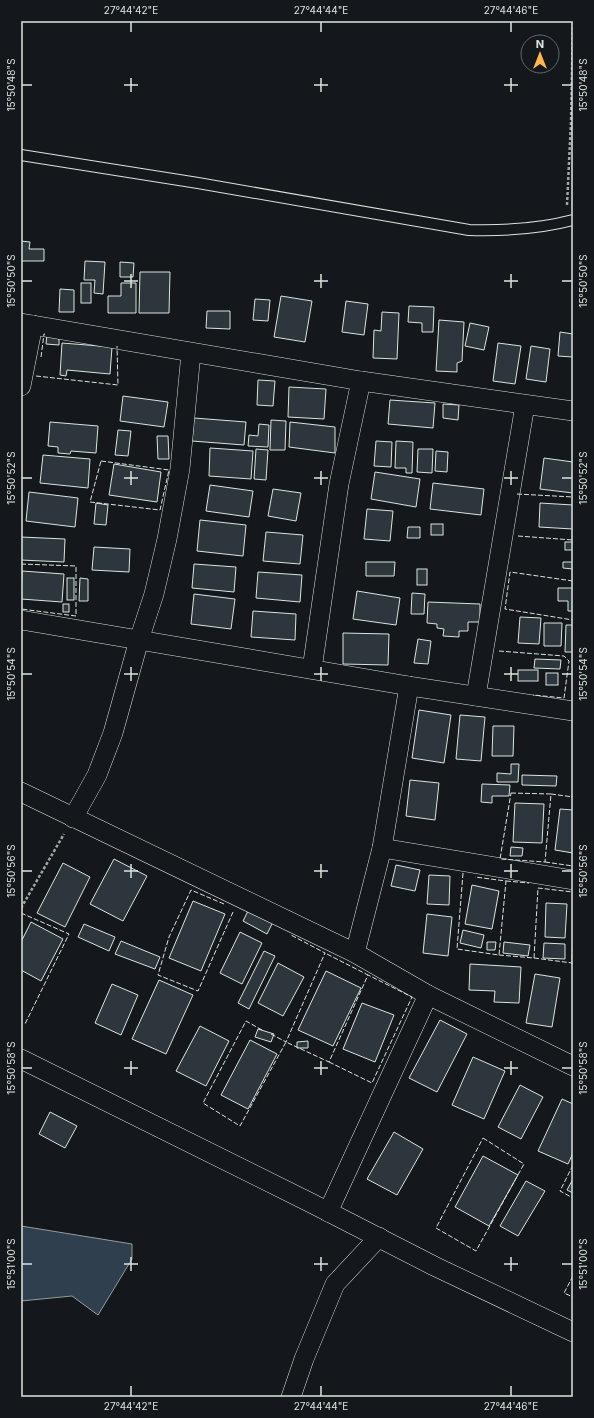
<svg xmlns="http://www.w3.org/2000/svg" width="594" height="1418" font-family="Inter,sans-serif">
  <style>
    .water { fill: #2f3f4d; stroke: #939e99 }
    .building { fill: #2c363c; stroke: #d8e6dc }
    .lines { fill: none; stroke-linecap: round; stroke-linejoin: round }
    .lane-casing { stroke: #d8e6dc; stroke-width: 12 }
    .street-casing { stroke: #d8e6dc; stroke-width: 20 }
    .path { stroke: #9da8a2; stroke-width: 2.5; stroke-dasharray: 3 2; stroke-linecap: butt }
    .lane { stroke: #14181c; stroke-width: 10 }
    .street { stroke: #14181c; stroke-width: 19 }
    .fence { stroke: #d8e6dc; stroke-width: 1; stroke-dasharray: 5 2; stroke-linecap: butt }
    .ticks { fill: none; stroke: #d8e6dc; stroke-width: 1.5 }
    .neatline { fill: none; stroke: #d8e6dc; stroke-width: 1.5 }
    .ticks-label { font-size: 10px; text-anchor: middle; fill: #d8e6dc }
  </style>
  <rect width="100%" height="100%" fill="#14181c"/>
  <polygon class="water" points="21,1226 132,1244 132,1259 98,1315 72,1296 21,1301"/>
  <g class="building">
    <polygon points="21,241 30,242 29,249 44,249 44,261 21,261"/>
    <polygon points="85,261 105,262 103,294 94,293 95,280 84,280"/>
    <polygon points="120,262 134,263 133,277 120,277"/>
    <polygon points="140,272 170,272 169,313 139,313"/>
    <rect x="81" y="283" width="10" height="20"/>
    <polygon points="121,283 136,283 136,313 108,313 108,296 121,296"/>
    <polygon points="60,289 74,290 74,312 59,312"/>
    <polygon points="281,296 312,301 305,342 274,337"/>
    <polygon points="255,299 270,300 268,321 253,320"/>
    <polygon points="346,301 368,304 364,335 342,332"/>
    <polygon points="409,306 434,307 433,332 422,332 422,323 408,322"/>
    <polygon points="207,311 230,311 230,329 206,328"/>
    <polygon points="382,312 399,313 397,359 373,358 374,330 381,331"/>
    <polygon points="439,320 464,322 462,361 457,363 457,372 436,371"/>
    <polygon points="470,323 489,327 484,350 465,346"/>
    <polygon points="560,332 573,334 573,357 558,356"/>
    <polygon points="47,334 59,335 59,345 46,344"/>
    <polygon points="62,343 112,347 110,374 67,370 66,376 60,375"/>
    <polygon points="498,343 521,346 515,384 493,381"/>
    <polygon points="531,346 550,349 546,382 526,379"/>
    <polygon points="258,380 275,381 273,406 257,405"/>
    <polygon points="289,387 326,389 324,419 288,417"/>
    <polygon points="123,396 168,402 164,427 120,421"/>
    <polygon points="390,400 435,403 433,428 388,424"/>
    <polygon points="443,404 459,405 458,420 443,418"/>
    <polygon points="194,418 246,422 244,445 192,441"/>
    <polygon points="271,420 286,421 285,450 270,450"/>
    <polygon points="50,422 98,426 96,453 71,451 70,454 58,453 58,447 48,446"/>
    <polygon points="290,422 335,427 335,453 289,447"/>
    <polygon points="259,424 269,425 268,447 248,446 249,435 258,436"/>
    <polygon points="118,430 131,431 128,456 115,455"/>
    <polygon points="157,436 168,436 169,459 158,459"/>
    <polygon points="376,441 392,442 391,467 374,466"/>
    <polygon points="396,441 413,442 412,473 406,473 406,468 395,468"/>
    <polygon points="210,448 253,451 251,479 209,476"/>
    <polygon points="256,449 268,450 266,480 254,479"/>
    <polygon points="418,449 433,449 432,473 417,472"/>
    <polygon points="436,451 448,452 447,472 435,471"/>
    <polygon points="43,455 90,459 88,488 40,483"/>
    <polygon points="544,458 573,462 573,493 540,489"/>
    <polygon points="114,464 161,472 157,502 109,495"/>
    <polygon points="375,472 420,479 416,507 371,499"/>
    <polygon points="433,483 484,489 481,515 430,509"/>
    <polygon points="210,485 253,491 249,517 206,511"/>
    <polygon points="273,489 301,493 296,521 268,516"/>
    <polygon points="29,492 78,498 75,527 26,521"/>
    <polygon points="96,503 108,505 106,525 94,524"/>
    <polygon points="540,503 573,505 573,529 539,527"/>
    <polygon points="367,509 393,511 390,541 364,539"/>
    <polygon points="200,520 246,525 243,556 197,551"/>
    <rect x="431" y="524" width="12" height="11"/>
    <polygon points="408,527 420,527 420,538 407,538"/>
    <polygon points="266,532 303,535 300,564 263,561"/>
    <polygon points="21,537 65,539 64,562 21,560"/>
    <rect x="565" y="542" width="8" height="8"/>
    <polygon points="94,547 130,549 129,572 92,570"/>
    <polygon points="366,562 395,562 394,576 366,576"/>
    <polygon points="563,562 573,562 573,569 563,568"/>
    <polygon points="194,564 236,567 234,592 192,588"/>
    <rect x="417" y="569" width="10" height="16"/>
    <polygon points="22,571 64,574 62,602 21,599"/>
    <polygon points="258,572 302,575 300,602 256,598"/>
    <rect x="67" y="578" width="7" height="22"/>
    <polygon points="80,578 88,579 88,601 79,601"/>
    <polygon points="558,588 573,588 573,611 568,611 568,601 558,601"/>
    <polygon points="357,591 400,598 396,625 353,619"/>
    <polygon points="412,593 425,594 424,614 411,614"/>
    <polygon points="194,594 235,599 231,629 191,624"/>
    <polygon points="428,602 480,604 480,622 468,622 468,631 459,631 459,637 443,636 444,629 437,628 437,624 427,623"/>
    <rect x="63" y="604" width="6" height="8"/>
    <polygon points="253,611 296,614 295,640 251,637"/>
    <polygon points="520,617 541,618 539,644 518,643"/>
    <polygon points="544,623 562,623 561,646 544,646"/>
    <polygon points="566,625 573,625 573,652 565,652"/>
    <polygon points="343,633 389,634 388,665 343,664"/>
    <polygon points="418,639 431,641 428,664 414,663"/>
    <polygon points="535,659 561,660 560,669 534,668"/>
    <rect x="518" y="670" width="20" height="11"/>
    <rect x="546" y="673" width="12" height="12"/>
    <polygon points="419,710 451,715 444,763 412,758"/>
    <polygon points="460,715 485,717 481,761 456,759"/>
    <polygon points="493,726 514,726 513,756 492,756"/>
    <polygon points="511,764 519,764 518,782 497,782 497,773 511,774"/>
    <polygon points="522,775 557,776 556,786 522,785"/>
    <polygon points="410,780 439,783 435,820 406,816"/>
    <polygon points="482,784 510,785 509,796 492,796 492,803 481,802"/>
    <polygon points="515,803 544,804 542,843 513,842"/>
    <polygon points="560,809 573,810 573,853 555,850"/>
    <polygon points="511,847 523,848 522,856 510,856"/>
    <polygon points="114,859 147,876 123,921 90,904"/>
    <polygon points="63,863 90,877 65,927 37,913"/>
    <polygon points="396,865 420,870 415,891 391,886"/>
    <polygon points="429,875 450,876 449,905 427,904"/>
    <polygon points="472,885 499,891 492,929 465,924"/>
    <polygon points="193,901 225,914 201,971 169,958"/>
    <polygon points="546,903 567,904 565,938 545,937"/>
    <polygon points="249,909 273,922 267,934 243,921"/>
    <polygon points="427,914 452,917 448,956 423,953"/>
    <polygon points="31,922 63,939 41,981 21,970 21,942"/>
    <polygon points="84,924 115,937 109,951 78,937"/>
    <polygon points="463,930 484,935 481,948 460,943"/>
    <polygon points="240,932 262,943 242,984 220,973"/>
    <polygon points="121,941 160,957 155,969 115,954"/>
    <polygon points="487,942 496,942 495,950 487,950"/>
    <polygon points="504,942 530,945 528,956 503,953"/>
    <polygon points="544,943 565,944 565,959 543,958"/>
    <polygon points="264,951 275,956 249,1009 238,1003"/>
    <polygon points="278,963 304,977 283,1016 258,1003"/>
    <polygon points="470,964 521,967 519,1003 494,1002 495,991 469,990"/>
    <polygon points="326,971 361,988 333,1046 298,1030"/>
    <polygon points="535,974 560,978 552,1027 526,1023"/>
    <polygon points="159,980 193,995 166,1054 132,1039"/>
    <polygon points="112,984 138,995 121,1035 95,1023"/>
    <polygon points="362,1003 394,1015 375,1062 343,1049"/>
    <polygon points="440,1020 467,1034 437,1092 409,1078"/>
    <polygon points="200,1026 229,1041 206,1086 176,1071"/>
    <polygon points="258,1029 274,1034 271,1042 255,1037"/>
    <polygon points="250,1040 277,1054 248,1109 221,1095"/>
    <polygon points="308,1041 308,1048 297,1048 297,1042"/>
    <polygon points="473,1057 505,1071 484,1119 452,1105"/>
    <polygon points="520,1085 543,1097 521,1139 498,1127"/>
    <polygon points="562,1099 573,1104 573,1153 568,1164 538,1151"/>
    <polygon points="50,1112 77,1126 65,1148 39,1134"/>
    <polygon points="394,1132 423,1149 397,1195 367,1179"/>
    <polygon points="483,1156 518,1175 489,1226 455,1207"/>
    <polygon points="573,1179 573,1193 567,1190"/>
    <polygon points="526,1181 545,1191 518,1236 500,1226"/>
  </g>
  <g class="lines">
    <g class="lane-casing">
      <path id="lane" d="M21,155L198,183L469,230C504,231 539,229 573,220"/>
    </g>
    <g class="street-casing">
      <g id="street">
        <polyline points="21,323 361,381 573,411"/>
        <polyline points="21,386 33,325"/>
        <polyline points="21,620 409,686 573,711"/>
        <polyline points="312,669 339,484 361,381"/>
        <polyline points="476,696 525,405"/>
        <polyline points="21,792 355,953 428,995 573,1066"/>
        <polyline points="73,818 97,775 113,733 139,640 154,594 167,539 180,469 191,353"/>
        <polyline points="382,848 573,880"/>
        <polyline points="355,953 382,848 409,686"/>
        <polyline points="21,1059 311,1203 434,1266 573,1332"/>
        <polyline points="328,1212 428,995"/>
        <polyline points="291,1397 304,1359 335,1284 379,1237"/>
      </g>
    </g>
    <g class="path">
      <polyline points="567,205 571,121 573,21"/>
      <polyline points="21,908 64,834"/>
    </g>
    <use href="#lane" class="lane"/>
    <use href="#street" class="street"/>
    <g class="fence">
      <polyline points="41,357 44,334 45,334"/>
      <polyline points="36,376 118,385 117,346"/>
      <polygon points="101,461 169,470 160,510 90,502"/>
      <polyline points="517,494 573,497"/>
      <polyline points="518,536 573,540"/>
      <polyline points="21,564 76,566 76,616 21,609"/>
      <polyline points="573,581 510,572 505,609 573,620"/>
      <polyline points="499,651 564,656 569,661 564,698 533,695"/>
      <polygon points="511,793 551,794 545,862 500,859"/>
      <polyline points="551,794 573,797"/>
      <polyline points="545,862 573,866"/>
      <polyline points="463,873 457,949 499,955 506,881 475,877"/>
      <polyline points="506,881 529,883"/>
      <polyline points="224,904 191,890 169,937 158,975 198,991 233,912"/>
      <polyline points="21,913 69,934 25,1024"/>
      <polyline points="499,955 534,958 538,888 573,892"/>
      <polyline points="534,958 572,963 573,933"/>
      <polyline points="262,1030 246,1021 203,1103 240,1126 286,1042 329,1062 368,975 325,953"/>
      <polyline points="271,1034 286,1042 325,953 291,935"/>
      <polyline points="329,1062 372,1083 412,997 368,975"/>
      <polygon points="483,1138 524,1164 476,1251 436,1228"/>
      <polyline points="573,1165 560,1191 573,1198"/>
      <polyline points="573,1276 564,1293 573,1297"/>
    </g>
  </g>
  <path class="ticks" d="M131,22V32M321,22V32M511,22V32M131,78V92M321,78V92M511,78V92M22,85H32M124,85H138M314,85H328M504,85H518M562,85H572M131,274V288M321,274V288M511,274V288M22,281H32M124,281H138M314,281H328M504,281H518M562,281H572M131,471V485M321,471V485M511,471V485M22,478H32M124,478H138M314,478H328M504,478H518M562,478H572M131,667V681M321,667V681M511,667V681M22,674H32M124,674H138M314,674H328M504,674H518M562,674H572M131,864V878M321,864V878M511,864V878M22,871H32M124,871H138M314,871H328M504,871H518M562,871H572M131,1061V1075M321,1061V1075M511,1061V1075M22,1068H32M124,1068H138M314,1068H328M504,1068H518M562,1068H572M131,1257V1271M321,1257V1271M511,1257V1271M22,1264H32M124,1264H138M314,1264H328M504,1264H518M562,1264H572M131,1386V1396M321,1386V1396M511,1386V1396"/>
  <rect width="594" height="1418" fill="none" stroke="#14181c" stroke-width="44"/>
  <g transform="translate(540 54)"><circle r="19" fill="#14181c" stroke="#626a69"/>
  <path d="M0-3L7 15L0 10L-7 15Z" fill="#ffb74d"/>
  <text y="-6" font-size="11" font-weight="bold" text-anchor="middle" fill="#d8e6dc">N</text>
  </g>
  <rect x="22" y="22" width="550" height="1374" class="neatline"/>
  <g class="ticks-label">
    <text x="131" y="14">27°44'42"E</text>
    <text x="321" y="14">27°44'44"E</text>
    <text x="511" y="14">27°44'46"E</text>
    <text transform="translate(11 85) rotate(-90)" y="4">15°50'48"S</text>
    <text transform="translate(583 85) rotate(-90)" y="4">15°50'48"S</text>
    <text transform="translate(11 281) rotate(-90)" y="4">15°50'50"S</text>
    <text transform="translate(583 281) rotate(-90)" y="4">15°50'50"S</text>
    <text transform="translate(11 478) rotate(-90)" y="4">15°50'52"S</text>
    <text transform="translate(583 478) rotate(-90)" y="4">15°50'52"S</text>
    <text transform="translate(11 674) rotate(-90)" y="4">15°50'54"S</text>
    <text transform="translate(583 674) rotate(-90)" y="4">15°50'54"S</text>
    <text transform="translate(11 871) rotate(-90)" y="4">15°50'56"S</text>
    <text transform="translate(583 871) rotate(-90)" y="4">15°50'56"S</text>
    <text transform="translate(11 1068) rotate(-90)" y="4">15°50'58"S</text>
    <text transform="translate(583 1068) rotate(-90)" y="4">15°50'58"S</text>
    <text transform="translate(11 1264) rotate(-90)" y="4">15°51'00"S</text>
    <text transform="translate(583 1264) rotate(-90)" y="4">15°51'00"S</text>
    <text x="131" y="1410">27°44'42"E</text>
    <text x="321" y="1410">27°44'44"E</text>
    <text x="511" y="1410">27°44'46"E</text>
  </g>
</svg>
